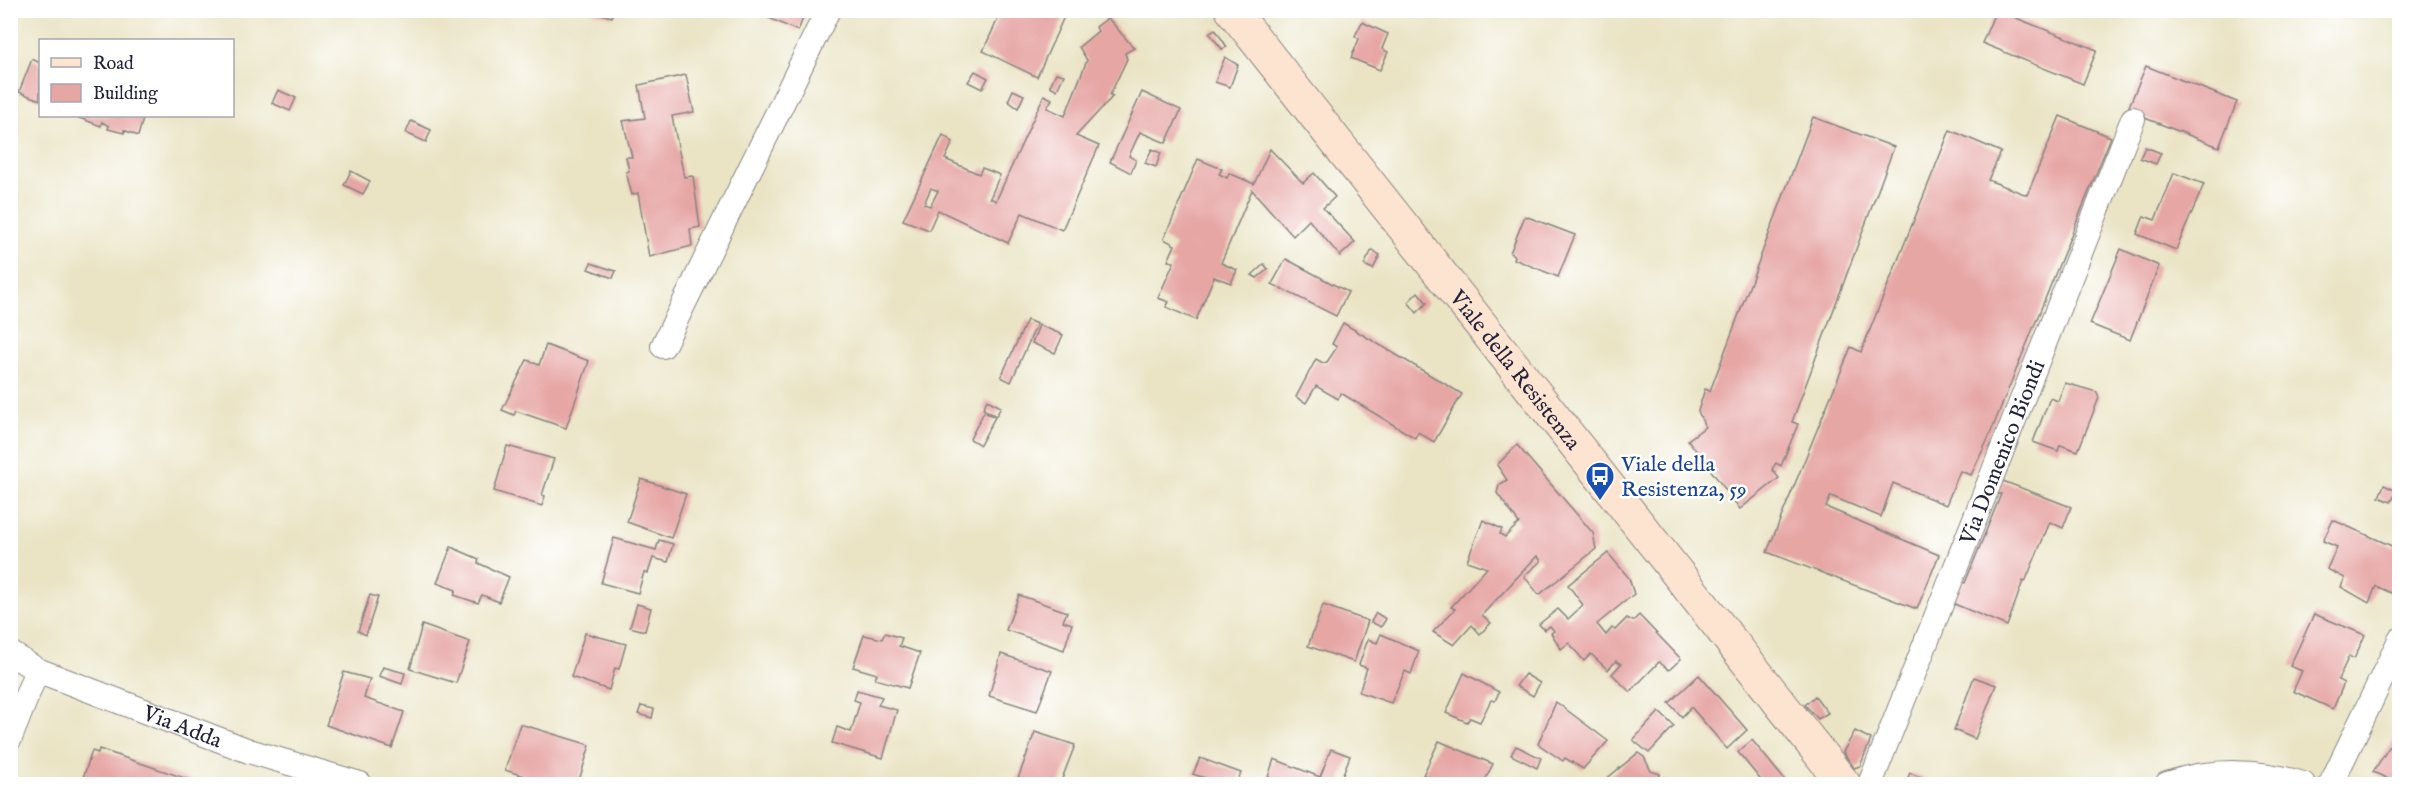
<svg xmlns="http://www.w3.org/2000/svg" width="2410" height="795" font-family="'IM FELL English',serif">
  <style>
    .building { fill: #e6a6a4; fill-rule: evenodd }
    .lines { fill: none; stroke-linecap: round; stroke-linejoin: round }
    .street-casing { stroke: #868380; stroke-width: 26 }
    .secondary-casing { stroke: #868380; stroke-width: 35 }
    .street { stroke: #fff; stroke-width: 24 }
    .secondary { stroke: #fde4d1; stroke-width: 33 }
    .labels { text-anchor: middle; stroke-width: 5; stroke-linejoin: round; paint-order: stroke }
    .street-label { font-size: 22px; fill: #22223b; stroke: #fff }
    .transit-label { font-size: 22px; fill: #164399; stroke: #fff; text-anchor: start }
  </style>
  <rect width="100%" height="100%" fill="#fff"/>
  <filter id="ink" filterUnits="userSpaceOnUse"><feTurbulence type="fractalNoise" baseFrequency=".0167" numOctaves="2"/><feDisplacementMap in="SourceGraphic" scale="12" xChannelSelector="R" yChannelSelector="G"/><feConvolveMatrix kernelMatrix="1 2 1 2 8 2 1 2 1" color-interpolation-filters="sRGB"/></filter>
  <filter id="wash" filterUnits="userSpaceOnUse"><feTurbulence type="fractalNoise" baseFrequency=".008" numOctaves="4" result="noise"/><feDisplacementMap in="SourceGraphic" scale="24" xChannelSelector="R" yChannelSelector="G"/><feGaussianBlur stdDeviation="1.35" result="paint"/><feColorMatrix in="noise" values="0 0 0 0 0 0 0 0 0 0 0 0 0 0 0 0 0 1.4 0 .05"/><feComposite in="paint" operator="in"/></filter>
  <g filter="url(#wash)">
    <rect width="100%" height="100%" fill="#eae4c5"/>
    <g id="blocks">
      <g class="building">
        <polygon points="587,10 613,10 612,17"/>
        <polygon points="751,10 806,10 798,31"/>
        <polygon points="1002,10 1067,10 1037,77 983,51"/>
        <polygon points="1996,10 2097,50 2083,84 1982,43"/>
        <path d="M1108,18L1134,48L1125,53L1127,59L1110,95L1113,96L1076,136L1099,146L1062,230L1022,213L1008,243L938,210L929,230L903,220L943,135L953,142L945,159L979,174L982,168L1000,175L990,198L996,201L1044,95L1052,99L1047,108L1065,116L1087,60L1079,47L1098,31L1096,27ZM931,188L938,191L930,206L924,204Z"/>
        <polygon points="1362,22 1388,34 1382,49 1388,52 1380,70 1351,58 1359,39 1355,36"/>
        <polygon points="1215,29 1227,47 1222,49 1209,33"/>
        <polygon points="1225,57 1238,65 1230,87 1215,82"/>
        <polygon points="32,59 40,63 40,100 19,92"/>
        <polygon points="2146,66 2237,102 2219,147 2127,111"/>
        <polygon points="975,71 988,78 982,89 968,82"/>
        <polygon points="1056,73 1064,75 1057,90 1050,86"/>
        <polygon points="686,75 694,112 672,116 684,177 693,176 700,227 690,229 692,246 649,257 638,193 632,195 626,172 629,171 626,157 632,157 623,121 645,118 639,85"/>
        <polygon points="278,90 296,98 290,111 272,103"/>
        <polygon points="1013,90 1024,95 1018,108 1008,101"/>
        <polygon points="1142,92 1181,110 1166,143 1140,132 1129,156 1136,160 1131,173 1110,162"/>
        <polygon points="74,116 139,116 138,118 143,119 138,136 124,130 124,133 108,129 109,126 102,122 101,126"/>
        <polygon points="2060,116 2111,137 1988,439 1971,475 1960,471 1946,505 1893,483 1881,517 1831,496 1826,507 1939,555 1917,609 1767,552 1851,347 1861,352 1950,130 2001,152 1988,180 2027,195"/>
        <polygon points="1813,117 1894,147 1792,422 1798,424 1781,466 1776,463 1772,469 1779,478 1740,509 1688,440 1705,427 1698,411 1705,389 1710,391"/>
        <polygon points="411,121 431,130 426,142 406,133"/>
        <polygon points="2145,147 2161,153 2156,164 2140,158"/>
        <polygon points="1152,149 1161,153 1156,167 1145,163"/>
        <polygon points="1270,149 1303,183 1314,173 1335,197 1323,208 1355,242 1340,256 1309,220 1293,236 1252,190 1221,263 1237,270 1231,283 1214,277 1196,320 1166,307 1169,302 1158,298 1174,262 1168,261 1175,245 1164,239 1198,159 1222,169 1219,174 1227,178 1229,173 1254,184"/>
        <polygon points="351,171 370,181 363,194 344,185"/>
        <polygon points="2174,173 2204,184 2176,250 2137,234 2144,216 2155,220"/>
        <polygon points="1525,216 1575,235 1558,277 1514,259 1515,256 1510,253"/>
        <polygon points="2121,249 2159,266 2130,340 2090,324"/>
        <polygon points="1372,250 1380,255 1373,269 1364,265"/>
        <polygon points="1286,259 1348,292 1336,316 1272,284"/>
        <polygon points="591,263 616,271 613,278 588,269"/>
        <polygon points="1264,264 1268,269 1257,278 1252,275"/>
        <polygon points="1418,292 1427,303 1417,313 1408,302"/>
        <polygon points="1027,320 1037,324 1011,382 1001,377"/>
        <polygon points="1343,323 1462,394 1434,442 1418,432 1415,438 1341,393 1338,399 1316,386 1306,403 1296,397 1316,359 1323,363 1327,362 1337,347 1332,344"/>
        <polygon points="1039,325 1063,335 1055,353 1032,343"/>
        <polygon points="546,345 589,361 566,428 516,411 514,415 502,410 527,360 539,365"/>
        <polygon points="2065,383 2097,392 2099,398 2078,451 2060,445 2058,451 2033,442 2050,398 2058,401"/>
        <polygon points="987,400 1001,407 996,416 983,409"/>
        <polygon points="984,412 995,417 980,445 970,439"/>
        <polygon points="1517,445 1593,533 1596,549 1539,595 1524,576 1541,561 1537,556 1482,615 1491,623 1480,634 1472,625 1454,645 1433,632 1455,609 1451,607 1487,568 1467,561 1483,520 1502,529 1500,534 1505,537 1519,523 1497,493 1499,485 1507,480 1497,465"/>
        <polygon points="507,446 554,459 542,495 545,496 542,506 494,491"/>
        <polygon points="641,479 686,494 671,538 627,522"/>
        <polygon points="2003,481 2071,507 2063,528 2050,522 2025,582 2023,581 2007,626 1952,603 1960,582 1965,583 2001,494 1997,494"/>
        <polygon points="2384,485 2397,491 2391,502 2379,497"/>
        <polygon points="2333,520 2394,547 2397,541 2400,542 2400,597 2376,586 2369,603 2341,587 2345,578 2327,569 2337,547 2323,541"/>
        <polygon points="614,538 656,550 659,540 673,544 668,562 653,558 648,573 644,572 638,593 601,583"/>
        <polygon points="451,547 479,559 478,563 509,577 499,602 482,595 478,603 454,595 456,590 437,583"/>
        <polygon points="1608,553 1629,578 1634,594 1597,624 1606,635 1612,628 1615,630 1627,618 1633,621 1639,615 1681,659 1669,670 1659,662 1630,692 1612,674 1621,664 1616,661 1608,670 1591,654 1584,661 1569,643 1561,649 1551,633 1554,631 1550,626 1544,630 1539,624 1558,609 1568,619 1583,605 1568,585"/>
        <polygon points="370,595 378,597 366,635 358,631"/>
        <polygon points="1019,595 1067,612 1063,621 1072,624 1064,650 1006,630"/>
        <polygon points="637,604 651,608 645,631 630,627"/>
        <polygon points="1323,605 1368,621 1354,662 1308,646"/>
        <polygon points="1376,613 1386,619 1381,627 1371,622"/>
        <polygon points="2314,614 2365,635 2354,659 2349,656 2338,680 2344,683 2333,709 2293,691 2302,671 2290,666"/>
        <polygon points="422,625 470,642 456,683 410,669"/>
        <polygon points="585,633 626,644 619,669 615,668 609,690 571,677"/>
        <polygon points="885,633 902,638 899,646 920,653 908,688 875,679 877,674 853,667 864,635 882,639"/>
        <polygon points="1381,634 1419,651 1411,674 1405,671 1391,703 1359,692 1367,668 1359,665 1368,639 1377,643"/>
        <polygon points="1001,654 1052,671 1037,711 989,696"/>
        <polygon points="383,667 405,673 402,684 379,676"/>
        <polygon points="344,672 370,679 364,698 404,712 392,748 326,725"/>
        <polygon points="1464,673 1499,692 1495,701 1491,700 1480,722 1470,718 1467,722 1446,713"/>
        <polygon points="1525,674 1540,683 1533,696 1516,686"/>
        <polygon points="1699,675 1747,730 1727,749 1691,707 1682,717 1669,703"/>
        <polygon points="1974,677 1996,685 1975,739 1954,730"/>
        <polygon points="857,690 882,697 878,705 897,710 883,758 832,743 837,727 851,732 860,702 854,700"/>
        <polygon points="1815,696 1828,713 1818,719 1805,705"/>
        <polygon points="1556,702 1608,741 1583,769 1565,758 1563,761 1538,744"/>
        <polygon points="641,706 654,709 652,718 638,714"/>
        <polygon points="1659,712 1674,726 1649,753 1633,740"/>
        <polygon points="520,724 590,745 578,784 549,784 505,770"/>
        <polygon points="2400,730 2400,784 2399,784 2373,772"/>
        <polygon points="1855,731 1871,739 1860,766 1854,768 1843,752"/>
        <polygon points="1035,732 1075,745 1060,784 1016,784"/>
        <polygon points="1752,740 1788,784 1764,784 1738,752"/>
        <polygon points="1439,741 1493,764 1483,784 1444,784 1423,775"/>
        <polygon points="1516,746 1541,758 1537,768 1511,755"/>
        <polygon points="99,749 202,784 87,784 82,781 92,751 98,753"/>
        <polygon points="1331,749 1350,756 1339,784 1269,784 1271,778 1268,777 1274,759 1320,777"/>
        <polygon points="1638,753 1644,757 1651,771 1660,774 1659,784 1664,780 1668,784 1600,784"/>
        <polygon points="1200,758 1241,773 1236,784 1222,784 1193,774"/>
        <polygon points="1910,773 1939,784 1905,784"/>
      </g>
    </g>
  </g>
  <g filter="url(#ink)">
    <use href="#blocks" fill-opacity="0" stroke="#868380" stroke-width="1.5"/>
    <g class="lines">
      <g class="street-casing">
        <g id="street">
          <polyline points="663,346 828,10"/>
          <path id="s1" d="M10,653L37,670L249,751L360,784"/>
          <polyline points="10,738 37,670"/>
          <path id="s2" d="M1870,784L2133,119"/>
          <path d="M2167,784C2210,769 2260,770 2303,784"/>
          <polyline points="2331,784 2400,640"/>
        </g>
      </g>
      <g class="secondary-casing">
        <g id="secondary">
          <path id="s3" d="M1232,10L1844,784"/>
        </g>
      </g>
      <use href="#street" class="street"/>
      <use href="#secondary" class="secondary"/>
    </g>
  </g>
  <defs>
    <g id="bus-pin" transform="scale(1.5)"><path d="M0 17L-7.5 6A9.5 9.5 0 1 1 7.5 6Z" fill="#1a4fb4" stroke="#fff"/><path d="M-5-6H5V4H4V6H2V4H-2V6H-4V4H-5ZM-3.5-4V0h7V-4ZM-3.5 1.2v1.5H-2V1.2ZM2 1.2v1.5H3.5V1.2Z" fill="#fff"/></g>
  </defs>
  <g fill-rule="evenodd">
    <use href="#bus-pin" x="1600" y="476"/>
  </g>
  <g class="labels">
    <g class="street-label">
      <text dy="8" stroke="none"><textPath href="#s3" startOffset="458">Viale della Resistenza</textPath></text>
      <text dy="8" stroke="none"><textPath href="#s2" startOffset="357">Via Domenico Biondi</textPath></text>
      <text dy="8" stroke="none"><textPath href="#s1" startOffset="188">Via Adda</textPath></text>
    </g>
    <g class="transit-label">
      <text x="1621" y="471">Viale della<tspan x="1621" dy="25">Resistenza, 59</tspan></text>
    </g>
  </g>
  <rect width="2410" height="795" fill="none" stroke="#fff" stroke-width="36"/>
  <rect x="39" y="39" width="195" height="78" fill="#ffffff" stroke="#a7a7b1" stroke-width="1.5"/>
  <rect x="51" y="58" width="30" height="9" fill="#fde4d1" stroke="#a7a7b1" stroke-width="1.5"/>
  <text x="93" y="69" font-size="18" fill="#22223b">Road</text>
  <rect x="51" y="84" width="30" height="18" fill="#e6a6a4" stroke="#a7a7b1" stroke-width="1.5"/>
  <text x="93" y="99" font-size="18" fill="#22223b">Building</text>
</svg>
